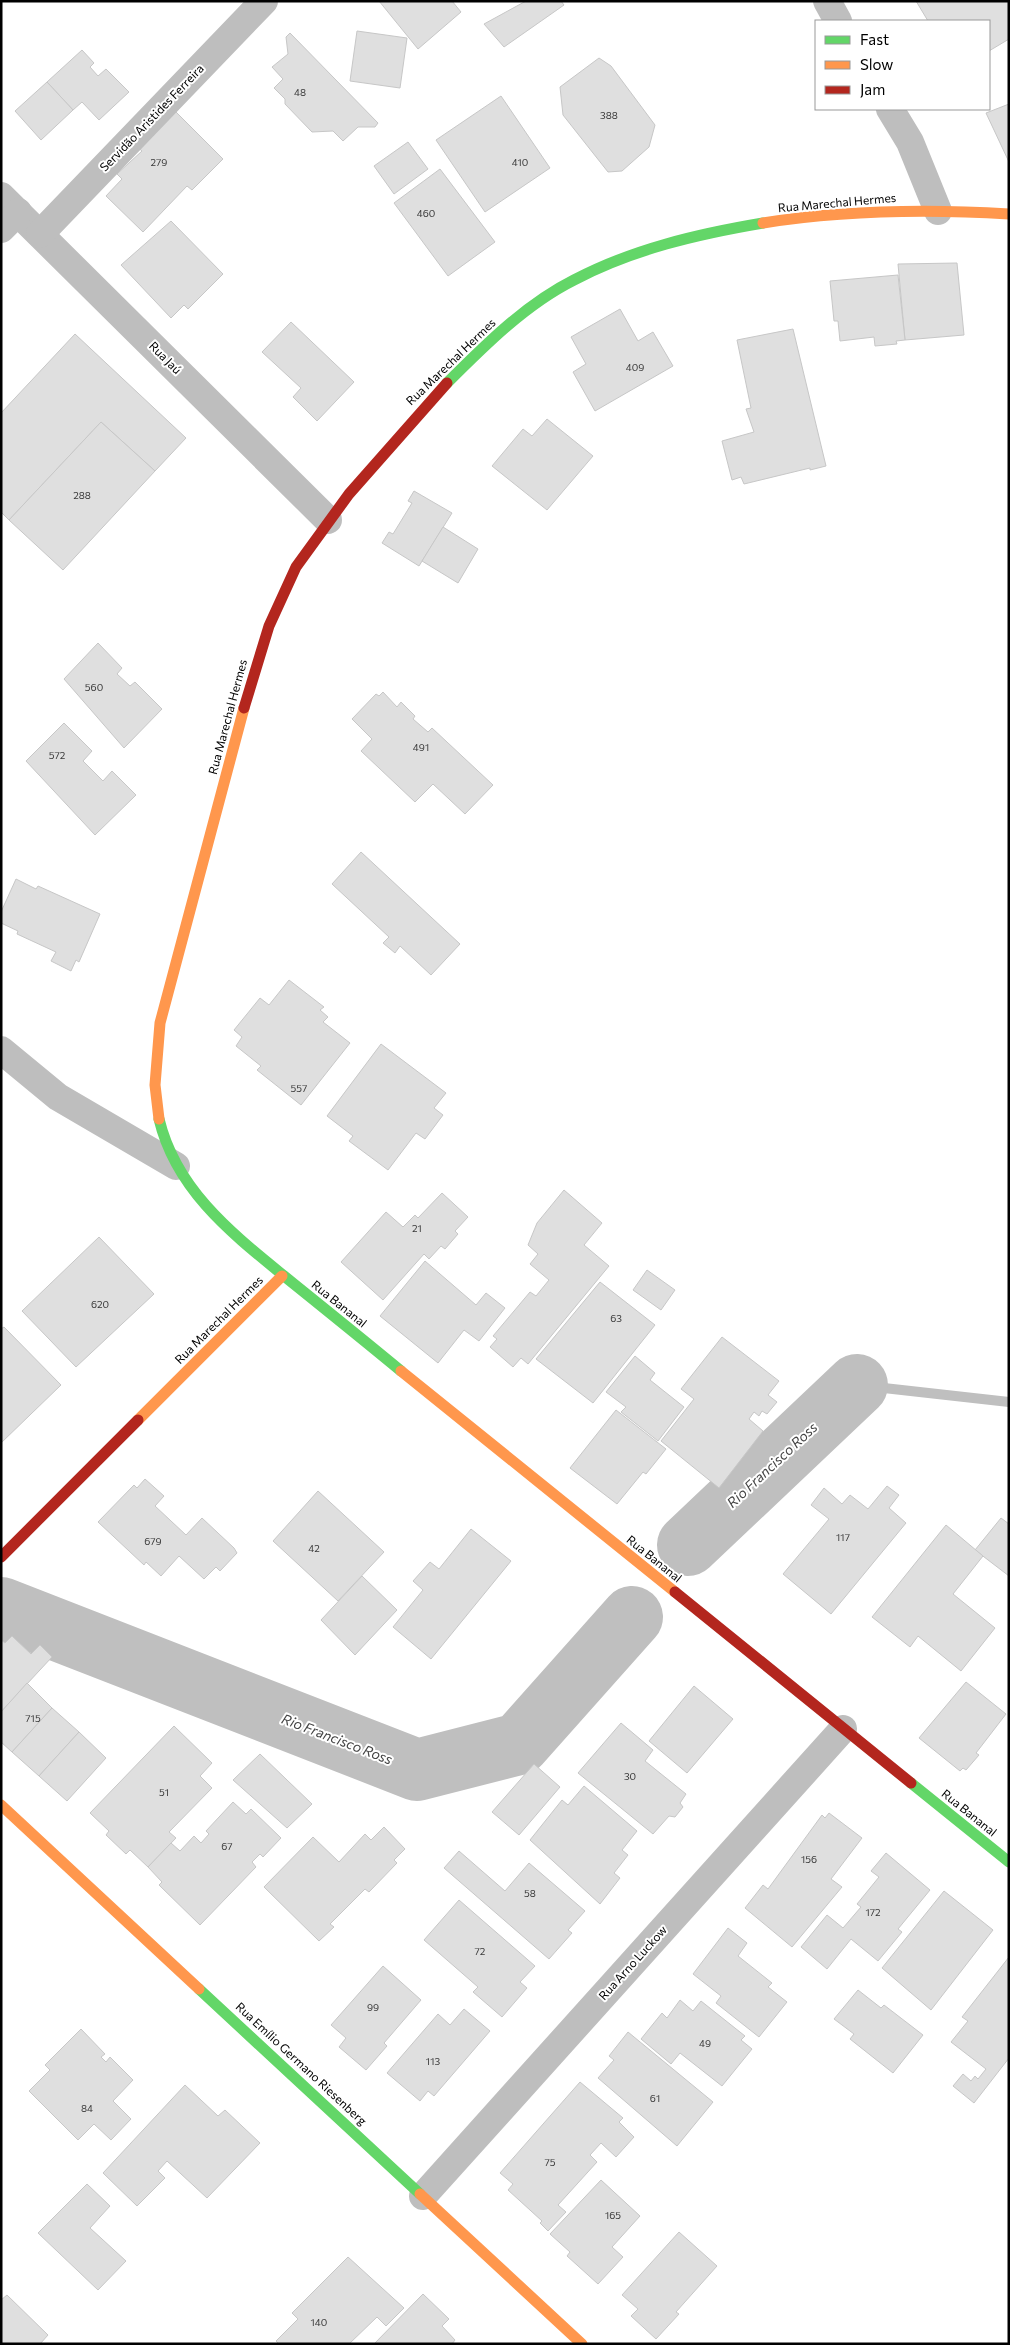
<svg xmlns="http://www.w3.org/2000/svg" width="1010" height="2345" font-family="Commissioner,sans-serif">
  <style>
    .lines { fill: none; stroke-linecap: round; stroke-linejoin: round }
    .stream { stroke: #bfbfbf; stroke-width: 10 }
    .river { stroke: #bfbfbf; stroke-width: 62 }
    .building { fill: #dfdfdf; stroke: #c7c7c7 }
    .street { stroke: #bebebe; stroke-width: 28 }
    .fast { stroke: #63d668; stroke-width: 11 }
    .slow { stroke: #ff974d; stroke-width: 11 }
    .jam { stroke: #b3261e; stroke-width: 11 }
    .labels { text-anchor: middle; stroke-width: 4; stroke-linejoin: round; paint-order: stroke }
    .number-label { font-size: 10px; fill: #383838 }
    .street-label { font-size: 12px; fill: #000; stroke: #fff }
    .water-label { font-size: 14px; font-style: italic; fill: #444; stroke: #fff }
  </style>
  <rect width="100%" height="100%" fill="#fff"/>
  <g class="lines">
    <polyline class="stream" points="857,1385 1009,1402"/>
    <g class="river">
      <polyline points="688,1545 857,1385"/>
      <polyline points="1,1608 417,1770 519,1744 632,1617"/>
    </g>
  </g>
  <g class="building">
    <polygon points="379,1 452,1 461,12 418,49"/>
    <polygon points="526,1 561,1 564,5 504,47 484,24"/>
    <polygon points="916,1 1009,1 1009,39 989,51 989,21 928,21"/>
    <polygon points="357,31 407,38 400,88 350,81"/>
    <polygon points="290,33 378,123 375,127 358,127 343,141 333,131 312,132 285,104 285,99 274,88 283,79 272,67 288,54 286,37"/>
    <polygon points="82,50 94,63 90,67 98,76 106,69 129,92 99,120 82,102 73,110 47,82"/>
    <polygon points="599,58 611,66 655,125 649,147 622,171 608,172 563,115 560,87"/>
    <polygon points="47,82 73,110 41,140 15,111"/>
    <polygon points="501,96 550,168 485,212 436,140"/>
    <polygon points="1009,104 1009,162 986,113"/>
    <polygon points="172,108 223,159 192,190 187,186 143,232 106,196 122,179 117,174 142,151 134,144"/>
    <polygon points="408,142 428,169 394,194 374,166"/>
    <polygon points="440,169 495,242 448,276 394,203"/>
    <polygon points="171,221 223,274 188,309 184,305 171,318 121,265"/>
    <polygon points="957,263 964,335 905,340 898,264"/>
    <polygon points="898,275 905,340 896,341 897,344 875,346 874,337 840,341 838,321 834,321 830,281"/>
    <polygon points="620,309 638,341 653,332 673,366 595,411 573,372 586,364 571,337"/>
    <polygon points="291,322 354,382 317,421 293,397 301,388 262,352"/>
    <polygon points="793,329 826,466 810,470 810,468 744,484 741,477 732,480 722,441 754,432 746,409 751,408 737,340"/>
    <polygon points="75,334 186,438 155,471 101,422 9,520 1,512 1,413"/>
    <polygon points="547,419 593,456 547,510 492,466 523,429 532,436"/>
    <polygon points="101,422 155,471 63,570 9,520"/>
    <polygon points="414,491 452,513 419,566 382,543 389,532 393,534 412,503 408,501"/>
    <polygon points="443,527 478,549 458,583 422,561"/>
    <polygon points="98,643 122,668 117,674 130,686 135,682 162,709 124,748 64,679"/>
    <polygon points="383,692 397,707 401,702 415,716 413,719 428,732 432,728 493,785 465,814 433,784 415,802 361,751 372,739 352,719 376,694 379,696"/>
    <polygon points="64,723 92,751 83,761 103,781 112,771 136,795 95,835 26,761"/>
    <polygon points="361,852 460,944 431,975 400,946 395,953 383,943 389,937 332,884"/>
    <polygon points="16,879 36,889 38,886 100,914 79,962 76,960 71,971 51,961 56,952 17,934 18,931 1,923 1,912"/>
    <polygon points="289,980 324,1007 320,1010 328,1017 323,1022 350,1043 301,1105 257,1070 261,1066 236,1046 242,1037 234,1030 260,998 269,1005"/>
    <polygon points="381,1044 446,1093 434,1108 443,1115 425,1139 416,1133 388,1170 349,1141 353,1136 327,1116"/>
    <polygon points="564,1190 602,1223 584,1245 609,1266 528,1364 521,1358 513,1367 490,1347 497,1339 493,1336 530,1292 536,1296 549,1280 530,1264 538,1254 528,1245 537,1223"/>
    <polygon points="442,1193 468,1217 455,1231 458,1234 445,1249 441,1246 429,1259 424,1254 383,1300 341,1262 386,1212 403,1227 415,1215 418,1218"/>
    <polygon points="99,1237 154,1294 76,1367 22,1311"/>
    <polygon points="425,1261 476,1305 486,1293 505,1308 479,1341 464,1330 438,1363 380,1316"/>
    <polygon points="647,1270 675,1290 661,1310 633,1290"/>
    <polygon points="600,1282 655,1325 593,1403 536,1359"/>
    <polygon points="4,1327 61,1385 1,1443 1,1329"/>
    <polygon points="722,1337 779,1381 768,1395 777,1402 767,1414 762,1411 759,1416 754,1412 749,1419 763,1431 719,1488 661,1441 694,1399 681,1389"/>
    <polygon points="635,1356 655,1373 650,1380 684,1407 658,1441 621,1412 626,1407 606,1392"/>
    <polygon points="616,1410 666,1449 646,1474 643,1472 617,1504 570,1468"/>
    <polygon points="145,1479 164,1496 155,1506 186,1535 202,1518 234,1548 237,1553 220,1571 216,1567 204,1579 179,1556 161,1576 146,1562 144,1565 98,1522 134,1485 137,1488"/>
    <polygon points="887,1486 899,1495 889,1508 906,1523 831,1614 783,1574 829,1519 811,1505 824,1488 842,1504 850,1495 868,1509"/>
    <polygon points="318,1491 384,1552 338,1601 273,1541"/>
    <polygon points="1001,1518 1009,1524 1009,1576 975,1550"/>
    <polygon points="946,1525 983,1556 953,1594 995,1628 961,1671 918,1636 910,1647 872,1617"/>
    <polygon points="471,1529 511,1561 431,1659 393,1627 423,1590 413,1581 430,1562 439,1569"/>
    <polygon points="362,1576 397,1610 355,1655 321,1620"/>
    <polygon points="12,1636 31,1654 40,1645 52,1657 1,1712 1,1640 5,1643"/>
    <polygon points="966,1682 1006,1714 976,1753 979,1755 966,1770 963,1768 960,1771 919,1738"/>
    <polygon points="27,1683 52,1708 12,1752 1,1742 1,1712"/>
    <polygon points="694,1686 733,1719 687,1773 649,1741"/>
    <polygon points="52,1708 79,1732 39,1776 12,1752"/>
    <polygon points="621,1723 653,1750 645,1761 686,1794 680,1803 683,1807 675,1817 669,1816 653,1834 578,1773"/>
    <polygon points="174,1726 212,1763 200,1776 212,1788 169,1832 176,1838 148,1867 130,1850 126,1854 106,1835 109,1831 90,1813"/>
    <polygon points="79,1732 106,1758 67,1801 39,1776"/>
    <polygon points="260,1754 312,1804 287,1828 233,1780"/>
    <polygon points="534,1764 560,1787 519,1835 492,1812"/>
    <polygon points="584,1786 637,1831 622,1850 628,1855 614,1873 620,1878 600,1904 530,1840 562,1800 568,1805"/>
    <polygon points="233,1802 246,1814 251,1809 281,1838 263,1857 260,1854 252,1862 256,1867 200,1925 159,1885 162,1882 148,1867 171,1843 180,1851 194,1836 201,1843 209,1834 206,1831"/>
    <polygon points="829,1813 862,1838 831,1879 842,1887 792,1947 745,1908 763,1885 768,1889 822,1815 825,1818"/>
    <polygon points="384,1827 405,1849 394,1860 397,1863 369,1892 365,1889 330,1924 334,1927 319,1941 264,1887 313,1837 339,1862 365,1834 371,1840"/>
    <polygon points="459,1851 505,1891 529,1863 585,1911 568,1930 572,1933 549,1959 444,1868"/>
    <polygon points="886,1853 930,1890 898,1929 902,1932 878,1961 851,1939 827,1969 801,1947 827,1915 843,1928 861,1907 857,1904 879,1877 871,1871"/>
    <polygon points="944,1891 993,1930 931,2010 882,1968"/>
    <polygon points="459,1900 535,1966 520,1982 527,1988 502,2017 473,1992 478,1987 424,1940"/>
    <polygon points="728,1928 747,1943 738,1956 772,1983 768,1987 787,2002 759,2037 716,2003 721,1996 693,1974"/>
    <polygon points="1009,1957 1009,2058 974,2103 953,2086 963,2074 971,2081 975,2076 978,2079 986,2069 951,2042 968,2021 962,2017"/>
    <polygon points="383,1966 421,2000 384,2043 387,2046 366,2070 339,2047 346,2038 331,2025"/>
    <polygon points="858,1990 881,2008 884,2005 923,2035 893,2073 850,2039 854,2034 834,2019"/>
    <polygon points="680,2000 693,2011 701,2001 745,2036 741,2040 752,2049 722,2086 680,2053 671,2064 641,2039 662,2013 667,2018"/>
    <polygon points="464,2009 490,2031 434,2096 428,2091 420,2101 387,2073 438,2014 450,2025"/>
    <polygon points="81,2029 105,2054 101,2057 106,2062 110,2057 133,2080 113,2101 131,2119 111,2140 94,2124 78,2140 29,2091 50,2070 45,2065"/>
    <polygon points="628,2032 713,2102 677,2146 598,2078 614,2060 609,2056"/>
    <polygon points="580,2082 623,2118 619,2122 634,2137 616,2157 601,2143 590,2155 597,2162 558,2205 566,2212 548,2231 540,2223 542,2221 508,2190 513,2184 500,2173"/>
    <polygon points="185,2085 218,2116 225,2110 260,2143 207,2198 167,2161 158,2171 165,2178 137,2206 103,2173"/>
    <polygon points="601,2180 640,2216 612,2247 623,2257 598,2284 567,2256 570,2252 550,2234"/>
    <polygon points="87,2184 110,2206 90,2228 126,2261 98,2290 38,2233"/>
    <polygon points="679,2232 717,2266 676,2312 679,2314 656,2339 631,2316 638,2309 622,2295"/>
    <polygon points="348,2257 404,2308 386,2326 377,2317 349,2344 279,2344 276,2341 298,2319 292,2313"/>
    <polygon points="423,2294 449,2319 442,2326 455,2340 452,2344 374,2344"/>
    <polygon points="7,2295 48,2335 40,2344 1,2344 1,2300"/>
  </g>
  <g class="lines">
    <g class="street">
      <polyline points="827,1 838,21"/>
      <polyline points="890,109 910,142 938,211"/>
      <polyline points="1,196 328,520"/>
      <polyline points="1,229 18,212"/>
      <polyline points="40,234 264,1"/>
      <polyline points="1,1050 58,1097 176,1166"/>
      <polyline points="423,2196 843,1729"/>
    </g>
    <g class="fast">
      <path d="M447,383C485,345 526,304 574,280C633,249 698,234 763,223"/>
      <path d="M159,1119C177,1194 238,1238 294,1284C330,1313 366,1342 401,1371"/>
      <polyline points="911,1783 1009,1862"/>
      <polyline points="199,1989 420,2194"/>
    </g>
    <g class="slow">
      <path d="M763,223C845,210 927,209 1009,214"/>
      <polyline points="159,1119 155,1085 160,1023 244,708"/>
      <polyline points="401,1371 675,1592"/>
      <polyline points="138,1420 282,1276"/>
      <polyline points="1,1805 199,1989"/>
      <polyline points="420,2194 582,2344"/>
    </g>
    <g class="jam">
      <polyline points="244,708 269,626 296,567 349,494 447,383"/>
      <polyline points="1,1557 138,1420"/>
      <polyline points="675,1592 911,1783"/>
    </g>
  </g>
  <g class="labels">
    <g class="number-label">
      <text x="300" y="96">48</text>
      <text x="609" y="119">388</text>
      <text x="159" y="166">279</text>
      <text x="520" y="166">410</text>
      <text x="426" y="217">460</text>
      <text x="635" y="371">409</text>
      <text x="82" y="499">288</text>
      <text x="94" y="691">560</text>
      <text x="421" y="751">491</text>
      <text x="57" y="759">572</text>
      <text x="299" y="1092">557</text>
      <text x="417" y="1232">21</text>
      <text x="100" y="1308">620</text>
      <text x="616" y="1322">63</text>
      <text x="843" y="1541">117</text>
      <text x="153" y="1545">679</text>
      <text x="314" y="1552">42</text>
      <text x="33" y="1722">715</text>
      <text x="630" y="1780">30</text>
      <text x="164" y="1796">51</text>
      <text x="227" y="1850">67</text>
      <text x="809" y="1863">156</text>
      <text x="530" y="1897">58</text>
      <text x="873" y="1916">172</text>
      <text x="480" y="1955">72</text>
      <text x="373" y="2011">99</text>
      <text x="705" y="2047">49</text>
      <text x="433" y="2065">113</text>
      <text x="655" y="2102">61</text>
      <text x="87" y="2112">84</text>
      <text x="550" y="2166">75</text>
      <text x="613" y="2219">165</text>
      <text x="319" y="2326">140</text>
    </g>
    <g class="street-label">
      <text transform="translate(152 118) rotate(-46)" y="4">Servidão Aristides Ferreira</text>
      <text transform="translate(837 203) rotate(-5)" y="4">Rua Marechal Hermes</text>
      <text transform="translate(165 358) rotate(45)" y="4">Rua Jaú</text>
      <text transform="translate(451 362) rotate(-44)" y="4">Rua Marechal Hermes</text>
      <text transform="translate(228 717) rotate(-75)" y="4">Rua Marechal Hermes</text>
      <text transform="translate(339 1304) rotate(39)" y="4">Rua Bananal</text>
      <text transform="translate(219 1320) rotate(-45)" y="4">Rua Marechal Hermes</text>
      <text transform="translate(654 1559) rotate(39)" y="4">Rua Bananal</text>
      <text transform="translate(969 1813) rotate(39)" y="4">Rua Bananal</text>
      <text transform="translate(633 1963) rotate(-48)" y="4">Rua Arno Luckow</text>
      <text transform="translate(301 2064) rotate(43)" y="4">Rua Emílio Germano Riesenberg</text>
    </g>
    <g class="water-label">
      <text transform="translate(772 1465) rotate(-43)" y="5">Rio Francisco Ross</text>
      <text transform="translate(337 1739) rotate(21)" y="5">Rio Francisco Ross</text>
    </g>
  </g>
  <rect width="1010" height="2345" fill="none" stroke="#000000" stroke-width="5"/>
  <rect x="815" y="20" width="175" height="90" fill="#ffffff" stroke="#999999"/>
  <rect x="825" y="36" width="25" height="8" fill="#63d668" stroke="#999999"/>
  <text x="860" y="45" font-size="15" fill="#000000">Fast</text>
  <rect x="825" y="61" width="25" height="8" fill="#ff974d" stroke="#999999"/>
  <text x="860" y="70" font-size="15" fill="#000000">Slow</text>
  <rect x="825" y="86" width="25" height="8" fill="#b3261e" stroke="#999999"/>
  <text x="860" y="95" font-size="15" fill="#000000">Jam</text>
</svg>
